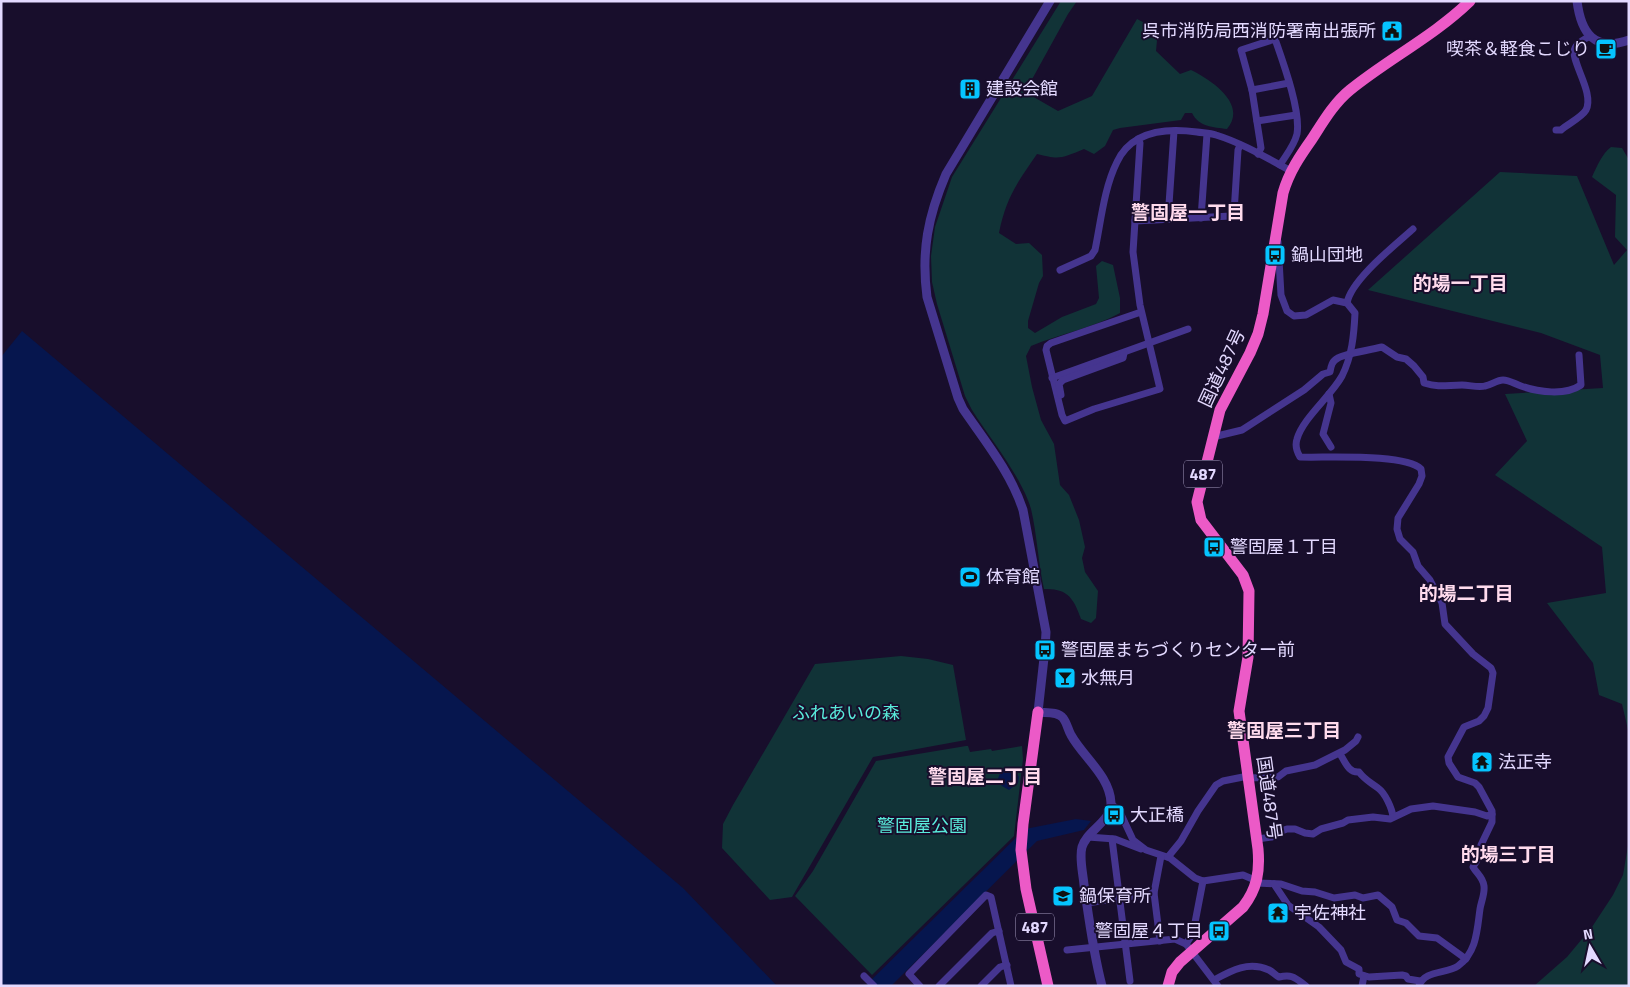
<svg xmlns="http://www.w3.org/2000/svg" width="1630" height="987" font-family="'Titillium Web','Noto Sans JP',sans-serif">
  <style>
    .green { fill: #113337 }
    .water { fill: #06164e }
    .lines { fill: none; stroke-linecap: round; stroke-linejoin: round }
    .minor { stroke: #45358f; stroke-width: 7 }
    .tertiary { stroke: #45358f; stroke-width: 9 }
    .trunk { stroke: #ec5ac7; stroke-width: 11 }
    .labels { text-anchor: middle; stroke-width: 4; stroke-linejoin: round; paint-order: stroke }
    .shield { fill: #180e2c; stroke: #a69cc0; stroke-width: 1 }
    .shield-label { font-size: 16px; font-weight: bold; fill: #e3d9ff }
    .poi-label { font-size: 18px; fill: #e3d9ff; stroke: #180e2c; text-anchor: start }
    .street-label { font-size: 18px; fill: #e3d9ff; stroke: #180e2c }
    .park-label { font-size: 18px; fill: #59ebdb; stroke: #180e2c }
    .neighbourhood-label { font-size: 19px; font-weight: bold; fill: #ffdbed; stroke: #180e2c }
  </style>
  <rect width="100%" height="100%" fill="#180e2c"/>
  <g class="green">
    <path d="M1061,1H1077L1068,14L1025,92L1058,111L1092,96L1137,19L1158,30L1156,51L1180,74L1191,70C1211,80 1248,104 1227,129C1213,127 1199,127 1192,113H1185L1181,120L1120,128L1113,130L1105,146L1094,154L1084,149C1062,158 1060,160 1037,154C1017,183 1006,198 999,233L1016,244L1029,243L1042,255L1043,276L1039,283L1028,321V328L1035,333L1062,317L1096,304L1099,298L1096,266L1102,261L1113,265L1120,298V313C1093,328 1059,334 1031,346L1026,356L1032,387L1041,420L1054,444L1060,485L1069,495L1079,520L1085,547L1082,558L1085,572L1098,591L1096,618L1091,623L1081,619C1074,599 1068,588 1044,589C1038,562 1037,534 1031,509C1023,479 989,437 972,410L965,396L937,304L932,282L931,256L935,227L952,177Z"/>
    <path d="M1611,147L1622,148L1629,160V734L1622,704L1599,695L1593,663L1547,603L1606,593L1602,547L1495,475L1527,441L1505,394L1603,388L1600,355L1541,333L1368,290L1500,172L1577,176L1614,265L1627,250L1615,237L1616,195L1592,177C1597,166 1602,154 1611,147Z"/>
    <polygon points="901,656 928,659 953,665 966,740 873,757 792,897 770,900 722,848 723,824 733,805 815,664"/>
    <polygon points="966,746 968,746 970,752 991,749 992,751 1022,746 1023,759 1014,836 872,975 795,896 813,871 876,761"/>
    <polygon points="1629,840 1629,986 1534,986 1567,957 1592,927 1613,895 1623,875"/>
  </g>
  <g class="water">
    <polygon points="22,331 683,888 777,986 1,986 1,357"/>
    <polygon points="1006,767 1014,769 1019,777 1018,783 1009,790 1002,786 997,781 1001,771"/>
    <polygon points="1076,819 1091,821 1084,830 1037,841 891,986 865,986 1025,829"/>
  </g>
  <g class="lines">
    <g class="minor">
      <polyline points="1252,90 1289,83"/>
      <polyline points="1257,121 1296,115"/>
      <path d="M1556,130H1561C1568,124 1582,117 1586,110C1595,92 1569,60 1575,48C1577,43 1585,39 1590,36"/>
      <polyline points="1138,139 1140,143 1133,252 1140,305 1160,389 1094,409 1065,421 1062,415 1046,350 1047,346 1051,343 1141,312"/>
      <path d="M1258,154L1261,148L1252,90L1241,50L1275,39C1283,62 1301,111 1297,134C1294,146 1286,155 1280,165"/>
      <polyline points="1201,218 1207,134"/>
      <polyline points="1168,219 1174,131"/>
      <polyline points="1135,221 1231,216 1234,213 1238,150 1240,145"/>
      <path d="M1278,242L1281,295L1287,311L1294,316L1306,315L1333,300L1347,303L1355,313C1354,335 1352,356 1342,376C1331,396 1303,418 1297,439C1295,445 1297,452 1300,457C1325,458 1405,453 1421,469L1422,476L1419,484L1398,518L1397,529L1400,539L1413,552L1418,566L1430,580L1442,603L1445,624L1473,654L1491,668L1493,673L1488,708L1484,716L1479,721L1464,727L1448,757L1449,763L1458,777L1475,783L1479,787L1492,811V822L1481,845V854L1473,867C1477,874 1483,877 1484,886C1485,894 1481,902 1480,909C1477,930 1477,952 1458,966C1447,974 1424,970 1419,986"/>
      <path d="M1060,270L1091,256L1095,250C1101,221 1104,188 1117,162C1132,130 1167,128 1197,132C1203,133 1210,133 1216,135C1242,143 1267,158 1291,171"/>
      <path d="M1347,303C1351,280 1395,245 1413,229"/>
      <polyline points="1052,378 1188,329"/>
      <polyline points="1329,394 1331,403 1323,434 1331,447"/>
      <polyline points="1061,395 1059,384 1063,380 1123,358 1124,353"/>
      <path d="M1213,437L1242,430L1304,390L1323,374L1330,372C1331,366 1332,361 1338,358C1344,354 1374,349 1382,347L1397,357L1406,359L1414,366L1423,377L1424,383C1440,388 1447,385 1462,385C1470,385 1478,388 1485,386C1491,385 1497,380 1503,380C1509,380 1515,384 1521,386C1538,392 1565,396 1581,385L1579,355"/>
      <path d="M1340,754C1345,761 1348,773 1359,772C1365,780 1370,782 1378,788C1385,793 1392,808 1393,817"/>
      <polyline points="1248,778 1278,777 1286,771 1315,765 1345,750 1356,741 1358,737"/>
      <polyline points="1111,804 1119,810 1133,840 1146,850 1170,858 1195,878 1203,881 1243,875 1257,881"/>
      <polyline points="1088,837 1115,839 1141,849"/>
      <polyline points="1112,839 1130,981"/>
      <polyline points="1257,839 1272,837 1279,832 1287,829 1295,829 1305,833 1313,834 1321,829 1343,823 1348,820 1373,817 1390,819 1411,809 1433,806 1475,812 1487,816 1492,814"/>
      <polyline points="1168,857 1181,841 1198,811 1216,785 1223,781 1248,776"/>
      <polyline points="1257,883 1281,884 1302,891 1315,892 1334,898 1355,895 1363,898 1378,895 1392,907 1397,920 1406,923 1419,936 1437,938 1466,959"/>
      <polyline points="1274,884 1288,905 1319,927 1341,950 1346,962 1359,969 1359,974 1369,977 1402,975 1406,976 1408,979 1420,981"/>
      <polyline points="1087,903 1154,893"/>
      <polyline points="1160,941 1154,893 1161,856"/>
      <polyline points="1186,944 1193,933 1203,881"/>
      <polyline points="1067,950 1175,939 1186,944 1218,986"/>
      <polyline points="864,976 874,986"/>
      <path d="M1214,980C1232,970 1249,961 1269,970C1273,972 1275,975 1279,977C1293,974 1295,978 1306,986"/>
      <polyline points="920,986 909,974 986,895 991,897 1011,986"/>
      <polyline points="939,986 992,933 999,931"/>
      <polyline points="981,986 1000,967 1007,965"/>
      <polyline points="1362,986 1364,976"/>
    </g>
    <g class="tertiary">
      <path d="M1050,1L946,174C928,216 921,251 927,297L958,398L963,409C985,441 1011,473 1023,510L1046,632L1045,649L1038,712C1045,713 1058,711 1063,718C1067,723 1068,730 1071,735C1083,757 1110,776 1111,803C1111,822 1087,830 1082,847C1079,858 1083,873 1084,885C1089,919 1093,952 1102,986"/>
      <path d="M1577,1C1581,33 1594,52 1629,40"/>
    </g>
    <g class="trunk">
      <polyline points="1038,712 1023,824 1021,850 1026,889 1048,986"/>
      <path d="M1168,986L1172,972L1180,962L1243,907C1257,889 1260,872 1258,849L1239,711L1248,657L1249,591L1243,575L1201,520L1197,502L1220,410L1250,353L1258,334L1263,314L1283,193C1289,172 1300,156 1312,139C1323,122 1334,103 1350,90C1388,59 1434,36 1470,1"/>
    </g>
  </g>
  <defs>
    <g id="civic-square" transform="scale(1.125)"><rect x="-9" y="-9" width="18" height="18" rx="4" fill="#05c4ff" stroke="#180e2c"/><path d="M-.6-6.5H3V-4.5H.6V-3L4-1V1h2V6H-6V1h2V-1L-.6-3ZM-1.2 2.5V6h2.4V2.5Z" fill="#111"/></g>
    <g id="cafe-square" transform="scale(1.125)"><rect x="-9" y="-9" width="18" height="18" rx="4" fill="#05c4ff" stroke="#180e2c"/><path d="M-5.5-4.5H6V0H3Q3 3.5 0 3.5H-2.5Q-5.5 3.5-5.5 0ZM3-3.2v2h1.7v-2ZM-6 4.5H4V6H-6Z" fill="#111"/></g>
    <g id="building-square" transform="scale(1.125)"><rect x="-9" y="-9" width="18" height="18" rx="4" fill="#05c4ff" stroke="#180e2c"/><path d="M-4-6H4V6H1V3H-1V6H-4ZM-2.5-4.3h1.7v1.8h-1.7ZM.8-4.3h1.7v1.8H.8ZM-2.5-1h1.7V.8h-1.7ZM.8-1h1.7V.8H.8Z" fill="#111"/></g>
    <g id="bus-square" transform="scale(1.125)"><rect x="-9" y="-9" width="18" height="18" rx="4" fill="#05c4ff" stroke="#180e2c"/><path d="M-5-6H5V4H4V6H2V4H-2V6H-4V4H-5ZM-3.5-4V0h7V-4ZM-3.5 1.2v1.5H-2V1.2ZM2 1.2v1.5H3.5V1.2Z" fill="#111"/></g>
    <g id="stadium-square" transform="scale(1.125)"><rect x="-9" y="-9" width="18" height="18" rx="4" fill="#05c4ff" stroke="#180e2c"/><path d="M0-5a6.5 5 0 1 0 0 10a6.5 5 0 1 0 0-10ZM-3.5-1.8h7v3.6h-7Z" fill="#111"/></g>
    <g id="bar-square" transform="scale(1.125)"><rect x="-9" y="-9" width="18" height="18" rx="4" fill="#05c4ff" stroke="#180e2c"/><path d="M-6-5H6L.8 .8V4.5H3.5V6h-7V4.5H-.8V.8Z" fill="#111"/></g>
    <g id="temple-square" transform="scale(1.125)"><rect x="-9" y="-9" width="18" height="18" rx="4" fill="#05c4ff" stroke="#180e2c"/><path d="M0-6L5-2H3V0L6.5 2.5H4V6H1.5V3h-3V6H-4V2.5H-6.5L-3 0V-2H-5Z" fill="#111"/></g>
    <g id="school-square" transform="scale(1.125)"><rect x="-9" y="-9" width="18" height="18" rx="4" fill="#05c4ff" stroke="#180e2c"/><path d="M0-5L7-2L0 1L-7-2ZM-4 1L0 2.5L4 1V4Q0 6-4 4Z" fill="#111"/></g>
  </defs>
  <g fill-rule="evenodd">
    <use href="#civic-square" x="1392" y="31"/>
    <use href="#cafe-square" x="1606" y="49"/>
    <use href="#building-square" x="970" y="89"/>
    <use href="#bus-square" x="1275" y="255"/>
    <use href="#bus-square" x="1214" y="547"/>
    <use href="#stadium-square" x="970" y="577"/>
    <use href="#bus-square" x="1045" y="650"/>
    <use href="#bar-square" x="1065" y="678"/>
    <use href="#temple-square" x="1482" y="762"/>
    <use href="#bus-square" x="1114" y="815"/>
    <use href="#school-square" x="1063" y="896"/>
    <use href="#temple-square" x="1278" y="913"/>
    <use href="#bus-square" x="1219" y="931"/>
  </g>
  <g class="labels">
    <g class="shield">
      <rect x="1184" y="460.5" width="38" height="27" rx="4"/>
      <rect x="1016" y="913.5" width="38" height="27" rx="4"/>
    </g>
    <g class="shield-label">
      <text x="1203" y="480">487</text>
      <text x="1035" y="933">487</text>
    </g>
    <g class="poi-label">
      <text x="1376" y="37" text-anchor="end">呉市消防局西消防署南出張所</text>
      <text x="1590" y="55" text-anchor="end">喫茶＆軽食こじり</text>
      <text x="986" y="95">建設会館</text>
      <text x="1291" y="261">鍋山団地</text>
      <text x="1230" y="553">警固屋１丁目</text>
      <text x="986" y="583">体育館</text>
      <text x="1061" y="656">警固屋まちづくりセンター前</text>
      <text x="1081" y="684">水無月</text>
      <text x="1498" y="768">法正寺</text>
      <text x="1130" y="821">大正橋</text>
      <text x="1079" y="902">鍋保育所</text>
      <text x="1294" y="919">宇佐神社</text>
      <text x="1203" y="937" text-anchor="end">警固屋４丁目</text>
    </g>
    <g class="street-label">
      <text transform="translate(1222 368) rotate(-65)" y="6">国道487号</text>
      <text transform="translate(1269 798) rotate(82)" y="6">国道487号</text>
    </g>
    <g class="park-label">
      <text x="846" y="719">ふれあいの森</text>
      <text x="922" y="832">警固屋公園</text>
    </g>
    <g class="neighbourhood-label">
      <text x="1188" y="219">警固屋一丁目</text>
      <text x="1460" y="290">的場一丁目</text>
      <text x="1466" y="600">的場二丁目</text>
      <text x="1284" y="737">警固屋三丁目</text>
      <text x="985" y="783">警固屋二丁目</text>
      <text x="1508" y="861">的場三丁目</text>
    </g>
  </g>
  <rect width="1630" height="987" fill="none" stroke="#e3d9ff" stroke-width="5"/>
  <g transform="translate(1590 947) rotate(351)" stroke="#180e2c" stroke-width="4" paint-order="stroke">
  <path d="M0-4L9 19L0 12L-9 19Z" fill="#e3d9ff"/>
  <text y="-8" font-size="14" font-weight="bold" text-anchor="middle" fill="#e3d9ff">N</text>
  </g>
</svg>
